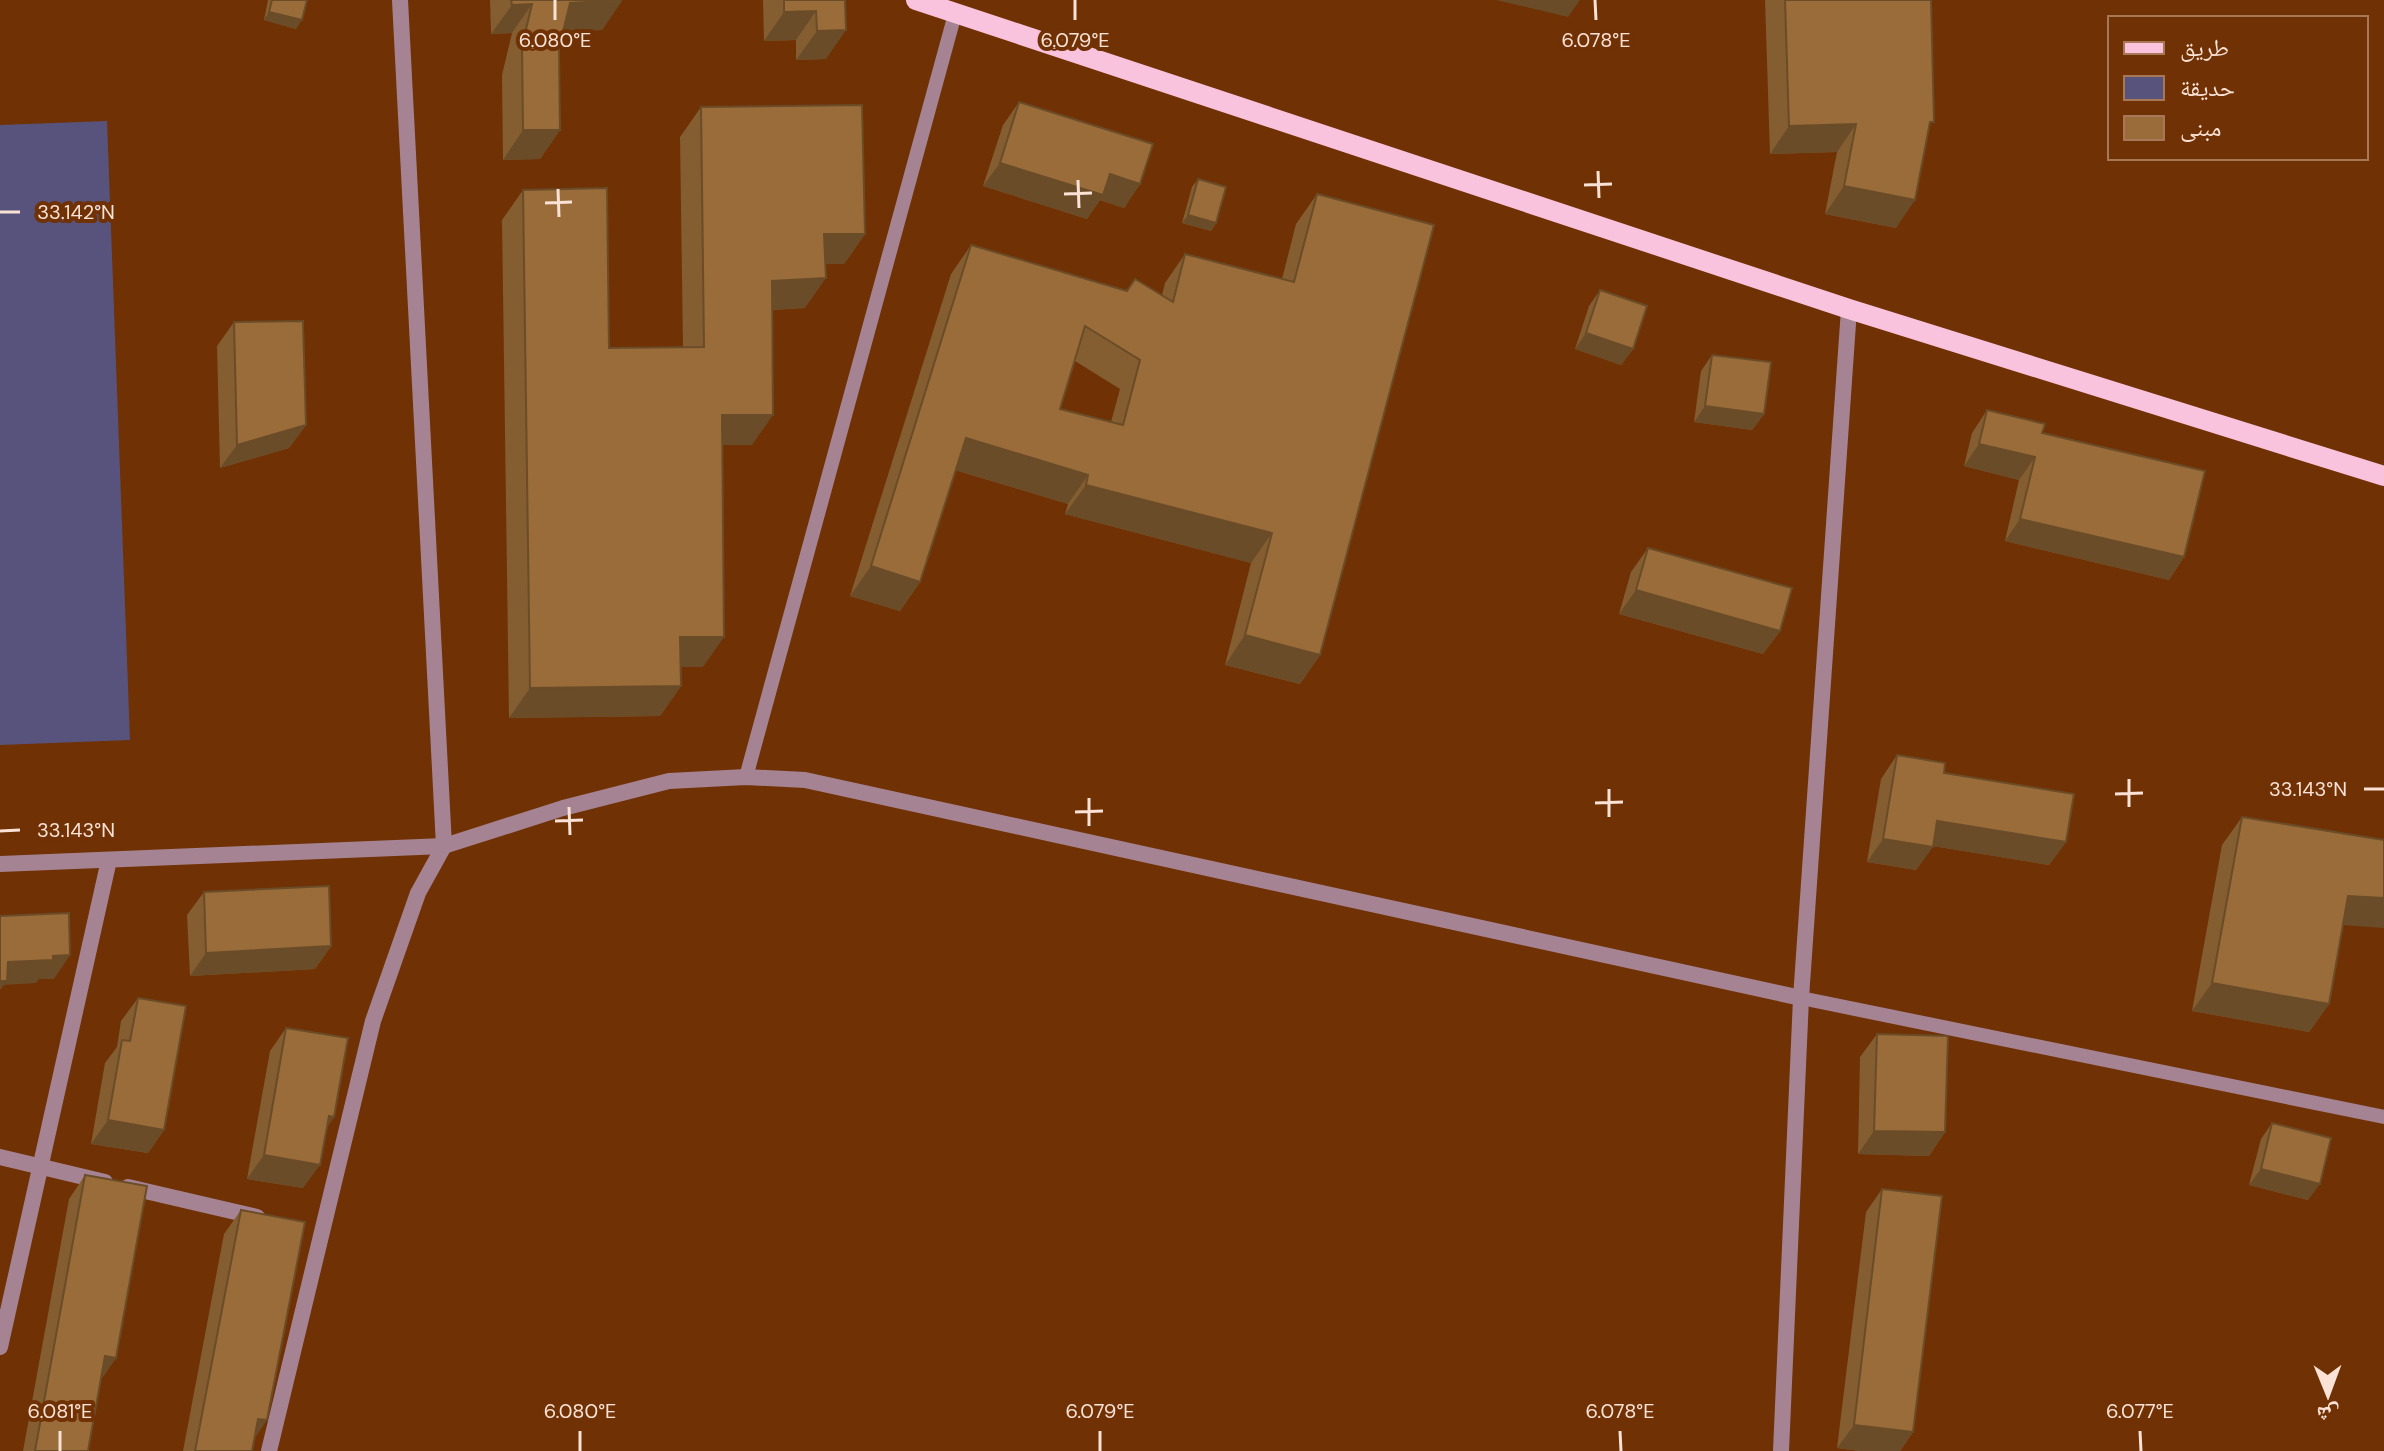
<svg xmlns="http://www.w3.org/2000/svg" width="2384" height="1451" font-family="'DM Sans','Noto Naskh Arabic',sans-serif">
  <style>
    .green { fill: #58537c }
    .lines { fill: none; stroke-linecap: round; stroke-linejoin: round }
    .service { stroke: #a58393; stroke-width: 14 }
    .minor { stroke: #a58393; stroke-width: 16 }
    .tertiary { stroke: #a58393; stroke-width: 16 }
    .primary { stroke: #fac3dd; stroke-width: 20 }
    .wall { fill: #845d31; fill-rule: evenodd }
    .shaded-wall { fill: #6b4c28 }
    .building { fill: #996c39; stroke: #6b4c28; stroke-width: 2; fill-rule: evenodd }
    .ticks { fill: none; stroke: #fae2d6; stroke-width: 3 }
    .ticks-label { font-size: 20px; text-anchor: middle; fill: #fae2d6; stroke: #703104; stroke-width: 8; stroke-linejoin: round; paint-order: stroke }
  </style>
  <rect width="100%" height="100%" fill="#703104"/>
  <polygon class="green" points="107,121 130,740 0,745 0,125"/>
  <g class="lines">
    <g class="service">
      <polyline points="746,777 955,14"/>
      <polyline points="1801,998 2384,1117"/>
    </g>
    <g class="minor">
      <polyline points="0,864 444,846 563,808 669,781 746,777 805,780 1801,998"/>
      <polyline points="0,1157 105,1182"/>
      <polyline points="128,1187 257,1217"/>
      <polyline points="0,1347 109,860"/>
      <polyline points="269,1451 373,1021 418,893 444,846 400,0"/>
    </g>
    <polyline class="tertiary" points="1781,1451 1801,998 1849,309"/>
    <polyline class="primary" points="916,0 1849,309 2384,476"/>
  </g>
  <g class="wall">
    <polygon points="268,0 307,0 296,29 264,20"/>
    <polygon points="490,0 622,0 602,30 563,31 559,48 560,130 540,159 503,160 502,75 512,33 491,34"/>
    <polygon points="763,0 845,0 826,59 796,60 796,40 764,41"/>
    <polygon points="1765,0 1931,0 1929,130 1896,228 1825,214 1837,152 1770,154"/>
    <polygon points="1019,102 1140,184 1124,208 1100,200 1087,219 983,186 1003,125"/>
    <polygon points="701,107 865,234 844,264 825,264 805,308 772,310 752,445 722,445 703,667 680,667 681,686 660,716 509,718 502,220 523,190 609,348 683,347 680,137"/>
    <polygon points="1198,179 1216,223 1211,231 1182,223 1192,187"/>
    <path d="M1317,194L1320,655L1300,684L1225,665L1251,563L1065,514L1068,504L955,470L920,582L900,611L850,596L951,274L971,245L1126,291L1135,279L1162,295L1165,283L1185,254L1282,279L1296,224ZM1075,361L1120,389L1111,422L1060,409Z"/>
    <polygon points="1600,290 1633,349 1621,365 1575,349 1589,306"/>
    <polygon points="234,322 306,425 289,448 220,468 217,346"/>
    <polygon points="1712,355 1764,414 1752,430 1694,422 1701,371"/>
    <polygon points="1987,410 2042,433 2184,557 2169,580 2005,541 2019,480 1964,466 1972,433"/>
    <polygon points="1648,548 1780,631 1763,654 1619,614 1631,572"/>
    <polygon points="1897,755 1944,773 2066,842 2049,865 1933,846 1916,870 1867,862 1881,779"/>
    <polygon points="2242,817 2329,1004 2309,1032 2192,1011 2222,845"/>
    <polygon points="204,892 331,946 315,969 190,976 187,915"/>
    <polygon points="138,998 164,1130 148,1153 91,1144 105,1063 117,1047 121,1021"/>
    <polygon points="286,1028 334,1117 326,1128 303,1188 247,1179 270,1051"/>
    <polygon points="1877,1034 1945,1132 1929,1156 1858,1154 1860,1057"/>
    <polygon points="2272,1123 2308,1200 2249,1185 2261,1139"/>
    <polygon points="85,1175 116,1358 101,1379 88,1451 23,1451 69,1199"/>
    <polygon points="1882,1189 1913,1432 1900,1451 1860,1451 1837,1448 1866,1212"/>
    <polygon points="241,1210 254,1439 252,1451 183,1451 224,1234"/>
  </g>
  <g class="shaded-wall">
    <polygon points="1496,0 1580,0 1568,17"/>
    <polygon points="622,1 602,30 550,32 570,3"/>
    <polygon points="532,4 512,33 491,34 512,5"/>
    <polygon points="816,11 796,40 764,41 784,12"/>
    <polygon points="269,12 302,20 296,29 264,20"/>
    <polygon points="846,30 826,59 796,60 817,31"/>
    <polygon points="1856,124 1837,152 1770,154 1789,126"/>
    <polygon points="523,130 560,130 540,159 503,160"/>
    <polygon points="1000,163 1110,174 1140,184 1124,208 1100,200 1087,219 983,186"/>
    <polygon points="1844,186 1915,200 1896,228 1825,214"/>
    <polygon points="1188,215 1216,223 1211,231 1182,223"/>
    <polygon points="824,234 865,234 844,264 803,264"/>
    <polygon points="826,278 805,308 750,311 772,281"/>
    <polygon points="1586,333 1633,349 1621,365 1575,349"/>
    <polygon points="1705,406 1764,414 1752,430 1694,422"/>
    <polygon points="722,415 773,415 752,445 701,445"/>
    <polygon points="306,425 289,448 220,468 237,445"/>
    <polygon points="966,438 1088,475 1068,504 945,467"/>
    <polygon points="1979,444 2035,457 2019,480 1964,466"/>
    <polygon points="1086,485 1272,533 1251,563 1065,514"/>
    <polygon points="2020,519 2184,557 2169,580 2005,541"/>
    <polygon points="871,566 920,582 900,611 850,596"/>
    <polygon points="1636,590 1780,631 1763,654 1619,614"/>
    <polygon points="1245,635 1320,655 1300,684 1225,665"/>
    <polygon points="680,637 724,637 703,667 659,667"/>
    <polygon points="681,686 660,716 509,718 530,688"/>
    <polygon points="1937,821 2066,842 2049,865 1920,844"/>
    <polygon points="1883,839 1933,847 1916,870 1867,862"/>
    <polygon points="2348,896 2384,898 2384,928 2328,924"/>
    <polygon points="331,946 315,969 190,976 206,953"/>
    <polygon points="70,955 54,979 39,979 36,983 4,985 0,990 0,973 8,962"/>
    <polygon points="2212,983 2329,1004 2309,1032 2192,1011"/>
    <polygon points="329,1116 334,1117 318,1140"/>
    <polygon points="108,1120 164,1130 148,1153 91,1144"/>
    <polygon points="1874,1131 1945,1132 1929,1156 1858,1154"/>
    <polygon points="264,1155 320,1165 303,1188 247,1179"/>
    <polygon points="2261,1169 2320,1184 2308,1200 2249,1185"/>
    <polygon points="105,1356 116,1358 100,1381"/>
    <polygon points="258,1419 267,1420 251,1444"/>
    <polygon points="1854,1425 1913,1432 1900,1451 1860,1451 1837,1448"/>
  </g>
  <g class="building">
    <polygon points="272,0 307,0 302,20 269,12"/>
    <polygon points="511,0 622,0 570,3 559,48 560,130 523,130 522,46 532,4 512,5"/>
    <polygon points="784,0 845,0 846,30 817,31 816,11 784,12"/>
    <polygon points="1785,0 1931,0 1934,122 1930,122 1915,200 1844,186 1856,124 1789,126"/>
    <polygon points="1019,102 1153,144 1140,184 1110,174 1103,195 1000,163"/>
    <polygon points="862,105 865,234 824,234 826,278 772,281 773,415 722,415 724,637 680,637 681,686 530,688 523,190 607,188 609,348 704,347 701,107"/>
    <polygon points="1198,179 1226,187 1216,223 1188,215"/>
    <path d="M1317,194L1434,225L1320,655L1245,635L1272,533L1086,485L1088,475L966,438L920,582L871,566L971,245L1127,291L1135,279L1173,302L1185,254L1294,282ZM1085,326L1140,360L1123,425L1060,409Z"/>
    <polygon points="1600,290 1647,306 1633,349 1586,333"/>
    <polygon points="303,321 306,425 237,445 234,322"/>
    <polygon points="1712,355 1771,362 1764,414 1705,406"/>
    <polygon points="1987,410 2045,424 2042,433 2205,471 2184,557 2020,519 2035,457 1979,444"/>
    <polygon points="1648,548 1792,588 1780,631 1636,590"/>
    <polygon points="1897,755 1945,763 1944,773 2074,794 2066,842 1937,821 1933,847 1883,839"/>
    <polygon points="2242,817 2384,840 2384,898 2348,896 2329,1004 2212,983"/>
    <polygon points="329,886 331,946 206,953 204,892"/>
    <polygon points="69,913 70,955 53,956 53,960 8,962 7,981 0,981 0,916"/>
    <polygon points="138,998 186,1006 164,1130 108,1120 122,1040 130,1041"/>
    <polygon points="286,1028 348,1038 334,1117 329,1116 320,1165 264,1155"/>
    <polygon points="1877,1034 1948,1036 1945,1132 1874,1131"/>
    <polygon points="2272,1123 2331,1138 2320,1184 2261,1169"/>
    <polygon points="85,1175 147,1186 116,1358 105,1356 88,1451 35,1451"/>
    <polygon points="1882,1189 1942,1196 1913,1432 1854,1425"/>
    <polygon points="241,1210 305,1222 267,1420 258,1419 252,1451 195,1451"/>
  </g>
  <path class="ticks" d="M555,0V20M1075,0V20M1595,0L1596,20M1598,171L1599,198M1078,180L1079,208M1584,185L1612,184M558,189L559,217M1064,194L1092,193M545,203L572,202M0,212H20M2129,779V807M1609,789V817M2364,789H2384M2115,794L2143,793M1089,798V826M1595,803L1623,802M569,807L570,835M1075,812L1103,811M555,821L583,820M0,831L20,830M60,1431V1451M580,1431V1451M1100,1431V1451M1620,1431L1621,1451M2140,1431L2141,1451"/>
  <g class="ticks-label">
    <text x="555" y="47">6.080°E</text>
    <text x="1075" y="47">6.079°E</text>
    <text x="1596" y="47">6.078°E</text>
    <text x="76" y="219">33.142°N</text>
    <text x="2308" y="796">33.143°N</text>
    <text x="76" y="837">33.143°N</text>
    <text x="60" y="1418">6.081°E</text>
    <text x="580" y="1418">6.080°E</text>
    <text x="1100" y="1418">6.079°E</text>
    <text x="1620" y="1418">6.078°E</text>
    <text x="2140" y="1418">6.077°E</text>
  </g>
  <rect x="2108" y="16" width="260" height="144" fill="#703104" stroke="#a77858" stroke-width="2"/>
  <rect x="2124" y="42" width="40" height="12" fill="#fac3dd" stroke="#a77858" stroke-width="2"/>
  <text x="2180" y="56" font-size="24" fill="#fae2d6">طريق</text>
  <rect x="2124" y="76" width="40" height="24" fill="#58537c" stroke="#a77858" stroke-width="2"/>
  <text x="2180" y="96" font-size="24" fill="#fae2d6">حديقة</text>
  <rect x="2124" y="116" width="40" height="24" fill="#996c39" stroke="#a77858" stroke-width="2"/>
  <text x="2180" y="136" font-size="24" fill="#fae2d6">مبنى</text>
  <g transform="translate(2328 1395) rotate(179)" stroke="#703104" stroke-width="6" paint-order="stroke">
  <path d="M0-6L14 30L0 20L-14 30Z" fill="#fae2d6"/>
  <text y="-12" font-size="22" font-weight="bold" text-anchor="middle" fill="#fae2d6">ش</text>
  </g>
</svg>
